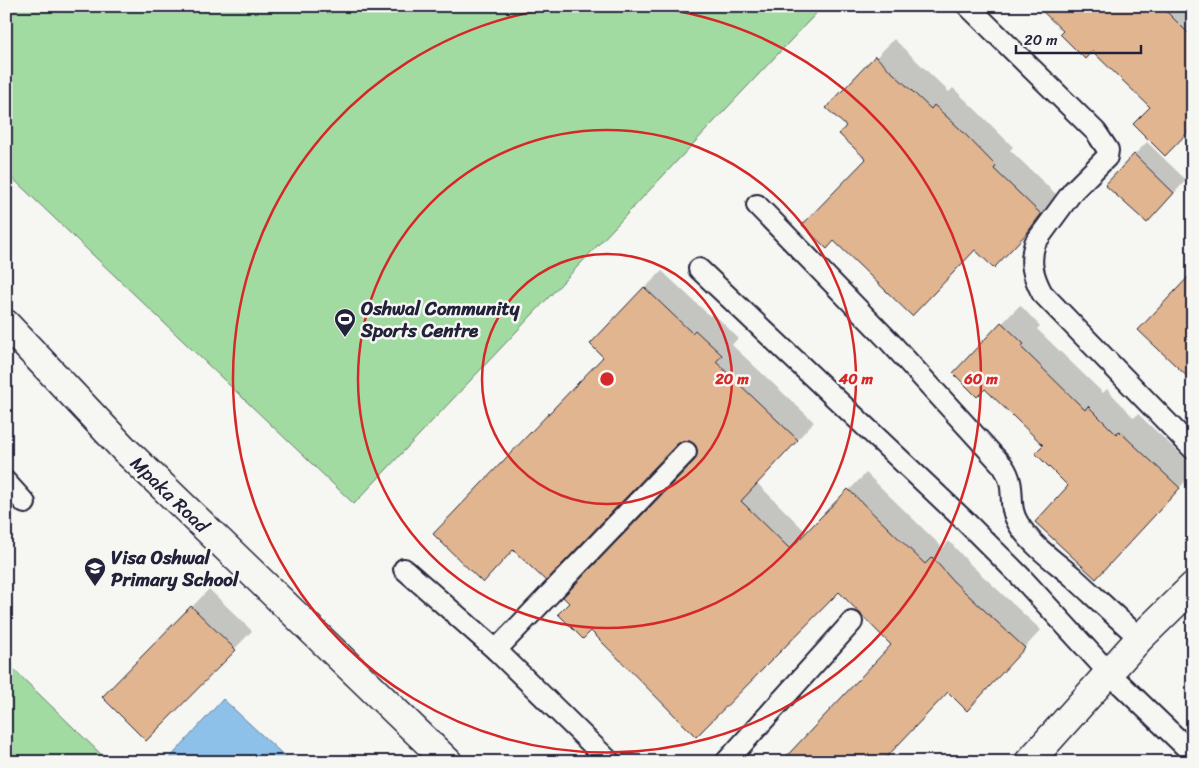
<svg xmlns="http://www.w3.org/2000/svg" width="1199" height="768" font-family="Sriracha,sans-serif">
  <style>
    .green { fill: #a2dba1; stroke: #627e6e }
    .water { fill: #8dc1e9; stroke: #6281a3 }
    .shadow { fill: #0003 }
    .building { fill: #e0b590; stroke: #22223b }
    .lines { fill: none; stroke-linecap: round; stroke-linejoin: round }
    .lane-casing { stroke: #22223b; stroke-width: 24 }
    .street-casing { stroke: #22223b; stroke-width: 31 }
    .lane { stroke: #f6f6f2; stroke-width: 20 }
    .street { stroke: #f6f6f2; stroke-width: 28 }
    .ring { fill: none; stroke: #d62828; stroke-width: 2.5 }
    .labels { text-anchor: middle; stroke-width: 5; stroke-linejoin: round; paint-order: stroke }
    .poi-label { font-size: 19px; font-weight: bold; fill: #22223b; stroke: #f6f6f2; text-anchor: start }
    .street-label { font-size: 19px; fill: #22223b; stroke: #f6f6f2 }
    .centre { fill: #d62828; stroke: #f6f6f2; stroke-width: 2.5 }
    .ring-label { font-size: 15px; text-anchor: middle; font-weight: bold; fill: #d62828; stroke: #f6f6f2; stroke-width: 5; stroke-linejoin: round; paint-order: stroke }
  </style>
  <rect width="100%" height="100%" fill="#f6f6f2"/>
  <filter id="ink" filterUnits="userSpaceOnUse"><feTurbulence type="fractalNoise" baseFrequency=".02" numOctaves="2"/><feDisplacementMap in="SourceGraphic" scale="10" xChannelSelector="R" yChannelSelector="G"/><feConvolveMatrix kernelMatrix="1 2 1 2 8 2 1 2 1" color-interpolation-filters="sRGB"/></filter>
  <g filter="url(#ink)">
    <g class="green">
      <polygon points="6,6 823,6 354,504 6,172"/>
      <polygon points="6,662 109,762 6,762"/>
    </g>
    <polygon class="water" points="223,699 291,762 170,762 168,760"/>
    <g class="shadow">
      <polygon points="1039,6 1192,6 1193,89 1151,107 1092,49 1065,31"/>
      <polygon points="894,39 949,92 953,88 976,110 1013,147 1010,150 1058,196 1045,214 1012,249 975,249 868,159 848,126 827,108"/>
      <polygon points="1147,142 1186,180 1160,209 1134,155"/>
      <polygon points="662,271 710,316 713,313 738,338 732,345 814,422 757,483 807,533 866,473 943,548 949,541 970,564 1041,630 984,692 948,691 893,645 839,590 696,735 696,461 699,449 695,442 683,439 678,442 605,357 645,288"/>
      <polygon points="1020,305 1040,326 1037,329 1103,393 1107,389 1134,418 1138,414 1193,466 1193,473 1114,559 1044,445 985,387 954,373"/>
      <polygon points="209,589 252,631 146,740 192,607"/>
    </g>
    <g class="building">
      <polygon points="1037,6 1161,6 1193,38 1193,127 1165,156 1133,124 1150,107 1092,51 1085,59 1060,34 1063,31"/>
      <polygon points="875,56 931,109 934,105 959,128 996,166 994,169 1041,214 1027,233 994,268 975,250 912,316 834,241 827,249 802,225 866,159 839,134 846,126 826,108"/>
      <polygon points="1134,154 1174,193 1147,223 1105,185"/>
      <polygon points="1193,272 1193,382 1138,330"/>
      <polygon points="644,287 692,333 695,330 722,355 716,362 798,440 741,501 790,549 848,489 925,564 932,557 953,581 1025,648 967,711 948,692 882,762 781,762 891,645 839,592 696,737 591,631 583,639 558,614 569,603 563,597 695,460 697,449 689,441 677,444 546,581 513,550 483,583 433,534 603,357 590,344"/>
      <polygon points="1001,322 1024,344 1021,347 1085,410 1088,406 1116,434 1119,431 1180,488 1096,579 1035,522 1068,486 1035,453 1043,445 985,389 977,397 953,373"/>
      <polygon points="191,606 236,650 146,741 102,697"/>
    </g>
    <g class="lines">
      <g class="lane-casing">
        <g id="lane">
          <path d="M968,6L1096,132L1108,150L1107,157L1073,191L1035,243C1029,262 1033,276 1042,293L1193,449"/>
          <path d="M757,205L890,342L1003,466C1018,488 1006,503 1018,523C1030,544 1054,561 1072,576C1095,597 1117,618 1140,638"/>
          <polyline points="699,269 965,521 1022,578 1109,673 1193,754"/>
          <polyline points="6,482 25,503"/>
          <polyline points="404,569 496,650 610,762"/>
          <polyline points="496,650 686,452"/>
          <polyline points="726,762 852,622"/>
        </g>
      </g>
      <g class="street-casing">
        <g id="street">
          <polyline points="6,324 123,448 448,762"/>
          <polyline points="1029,762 1140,638 1193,586"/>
        </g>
      </g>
      <use href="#lane" class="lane"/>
      <use href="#street" class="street"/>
    </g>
  </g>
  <g class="ring">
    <circle cx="607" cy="379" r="125"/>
    <circle cx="607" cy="379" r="249"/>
    <path d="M640 6A374 374 0 1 1 574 6"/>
  </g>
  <defs>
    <g id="stadium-pin" transform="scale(1.125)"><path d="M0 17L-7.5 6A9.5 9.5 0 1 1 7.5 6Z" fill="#22223b" stroke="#f6f6f2"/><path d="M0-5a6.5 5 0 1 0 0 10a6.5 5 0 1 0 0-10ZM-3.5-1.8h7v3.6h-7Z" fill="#fff"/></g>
    <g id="school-pin" transform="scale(1.125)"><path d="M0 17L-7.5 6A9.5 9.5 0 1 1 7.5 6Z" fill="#22223b" stroke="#f6f6f2"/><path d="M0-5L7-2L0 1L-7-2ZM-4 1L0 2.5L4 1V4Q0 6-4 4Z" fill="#fff"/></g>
  </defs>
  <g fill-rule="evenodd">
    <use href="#stadium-pin" x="345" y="319"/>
    <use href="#school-pin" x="95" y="568"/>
  </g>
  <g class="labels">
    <g class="poi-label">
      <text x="361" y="315">Oshwal Community<tspan x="361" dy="22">Sports Centre</tspan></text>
      <text x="111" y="564">Visa Oshwal<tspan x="111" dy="22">Primary School</tspan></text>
    </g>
    <g class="street-label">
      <text transform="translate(170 494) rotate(44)" y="7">Mpaka Road</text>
    </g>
  </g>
  <circle cx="607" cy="379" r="8" class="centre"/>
  <g class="ring-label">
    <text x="732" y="384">20 m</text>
    <text x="856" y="384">40 m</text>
    <text x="981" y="384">60 m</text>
  </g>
  <rect width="1199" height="768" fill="none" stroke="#f6f6f2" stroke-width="25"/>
  <rect x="12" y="12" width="1174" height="743" fill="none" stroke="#22223b" stroke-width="2" filter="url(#ink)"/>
  <path d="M1016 45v8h125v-8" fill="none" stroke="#22223b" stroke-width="2.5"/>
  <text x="1024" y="45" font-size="15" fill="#22223b" stroke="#f6f6f2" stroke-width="4" paint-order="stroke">20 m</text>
</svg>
